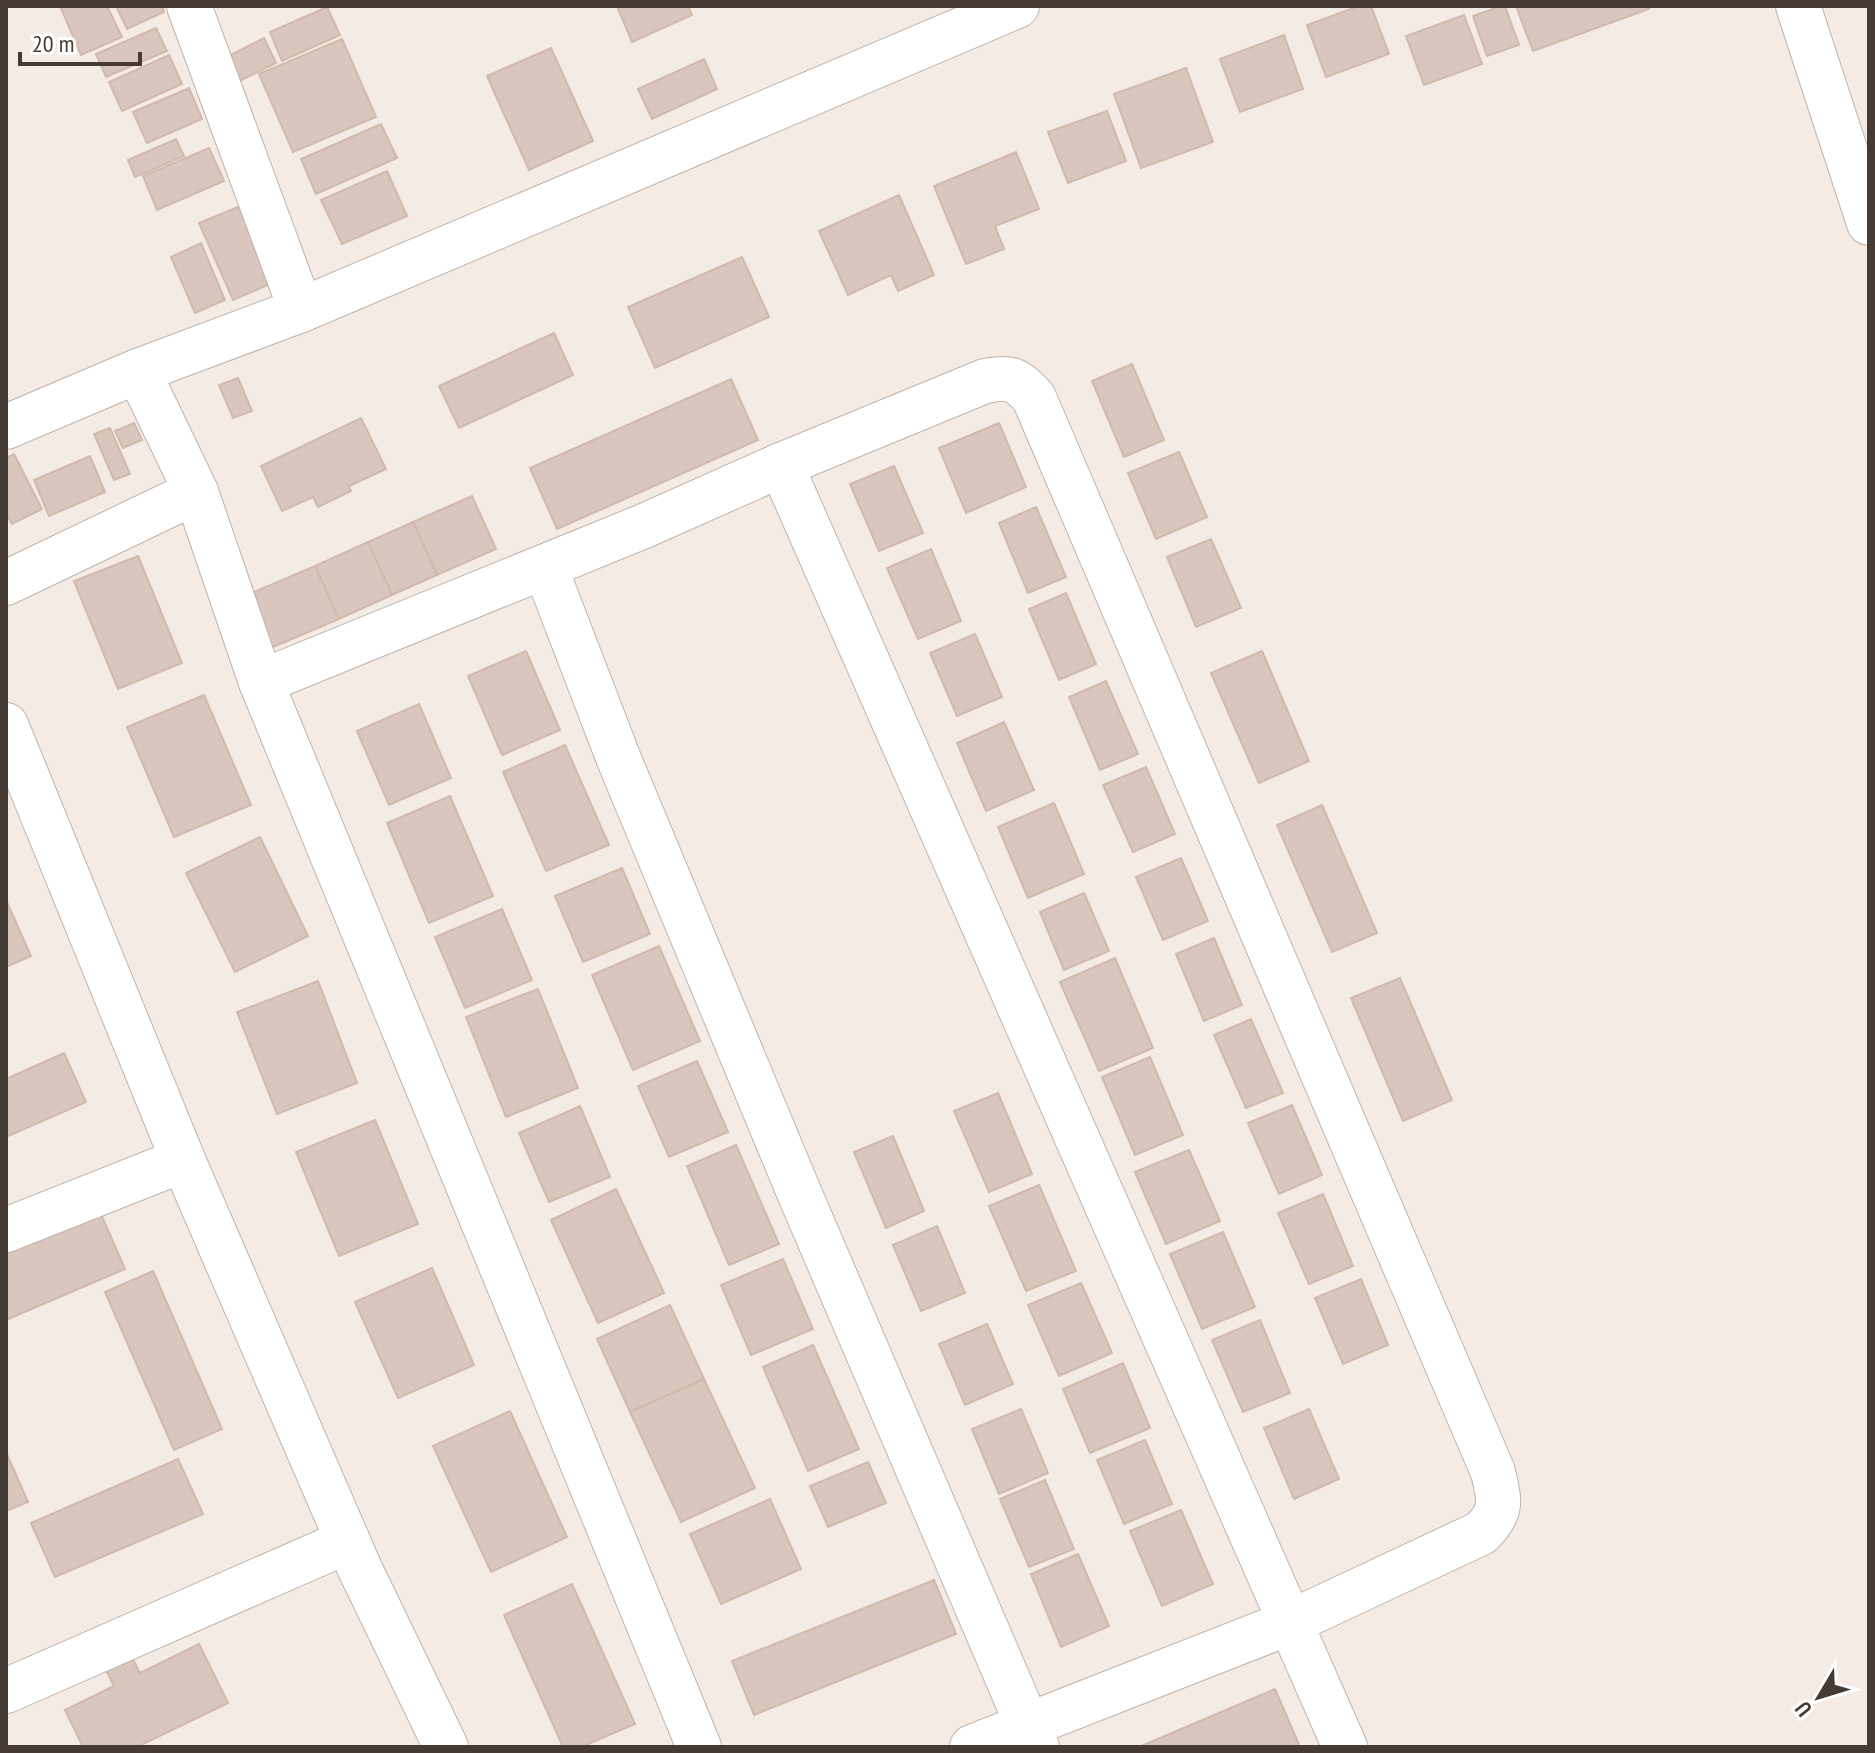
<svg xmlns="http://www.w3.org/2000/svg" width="1875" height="1753" font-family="'PT Sans Narrow',sans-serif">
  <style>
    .building { fill: #d9c6bc; stroke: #d1b9ac; stroke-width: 2 }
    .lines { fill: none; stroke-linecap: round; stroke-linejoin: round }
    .minor-casing { stroke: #c2b3a9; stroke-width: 46 }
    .minor { stroke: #fff; stroke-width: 44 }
  </style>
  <rect width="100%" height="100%" fill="#f3ebe4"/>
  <g class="building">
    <polygon points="60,6 107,6 122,37 81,55"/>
    <polygon points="116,6 162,6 164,12 127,29"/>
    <polygon points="617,6 688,6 692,15 632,42"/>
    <polygon points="1359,6 1371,6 1389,54 1326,77 1307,25"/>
    <polygon points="1501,6 1505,6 1519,45 1487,56 1473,16"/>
    <polygon points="1516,6 1648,6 1649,9 1533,51"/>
    <polygon points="327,7 340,35 282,61 270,32"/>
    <polygon points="1464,15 1482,64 1424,85 1406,36"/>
    <polygon points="156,28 167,51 106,77 96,54"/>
    <polygon points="1284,35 1303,89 1240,112 1220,59"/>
    <polygon points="264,38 276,63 227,87 215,63"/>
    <polygon points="342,39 376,117 293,152 259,74"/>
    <polygon points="551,48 593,141 529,170 487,76"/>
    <polygon points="169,55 182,84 122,111 109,82"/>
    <polygon points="704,59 717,89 652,119 638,89"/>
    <polygon points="1186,68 1213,142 1141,168 1114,94"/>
    <polygon points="189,88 202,119 147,143 133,112"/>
    <polygon points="1107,111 1126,161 1068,183 1048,132"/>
    <polygon points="381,124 397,158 316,194 301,159"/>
    <polygon points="176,139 184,156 135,177 128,160"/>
    <polygon points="209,148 224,181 157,210 143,176"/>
    <polygon points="1016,152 1039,209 995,226 1004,249 966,264 934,186"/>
    <polygon points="387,171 407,216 342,244 321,200"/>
    <polygon points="899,195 934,275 898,291 891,275 848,295 819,231"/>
    <polygon points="250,202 284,278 233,300 199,223"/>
    <polygon points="201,243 225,300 195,313 171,257"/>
    <polygon points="742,257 769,317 655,368 628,307"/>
    <polygon points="554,333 573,375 459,428 439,386"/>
    <polygon points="1132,364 1164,440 1124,457 1092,381"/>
    <polygon points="238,378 252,411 233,418 219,385"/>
    <polygon points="731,379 758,440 557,529 530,468"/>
    <polygon points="361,418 386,469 349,486 351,491 318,507 313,497 282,511 261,466"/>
    <polygon points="134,423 142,440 123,448 115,431"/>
    <polygon points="999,423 1026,487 966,513 939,448"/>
    <polygon points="110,428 130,474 114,480 94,434"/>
    <polygon points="1179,452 1207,517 1156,539 1128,473"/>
    <polygon points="14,454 42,509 12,524 6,513 6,458"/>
    <polygon points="90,456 105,492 49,516 34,480"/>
    <polygon points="894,466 923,533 879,551 850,484"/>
    <polygon points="472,496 496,549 437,575 413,522"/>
    <polygon points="1036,507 1066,577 1028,593 999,523"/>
    <polygon points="413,522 437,575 392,595 368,542"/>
    <polygon points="1211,539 1241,608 1196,627 1167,557"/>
    <polygon points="368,542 392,595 339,619 315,566"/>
    <polygon points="931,549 961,621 918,639 887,568"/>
    <polygon points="138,556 182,663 118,689 74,581"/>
    <polygon points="315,566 339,619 271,648 247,595"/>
    <polygon points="1066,593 1096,664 1059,680 1029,609"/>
    <polygon points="975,634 1002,697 957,716 930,653"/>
    <polygon points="526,651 560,730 502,755 468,676"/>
    <polygon points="1262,651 1309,761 1259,783 1211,673"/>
    <polygon points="1106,681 1138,754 1100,770 1069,697"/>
    <polygon points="204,695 251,805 174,837 127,727"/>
    <polygon points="419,704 451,778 389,805 357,731"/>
    <polygon points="1004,722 1034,790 986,811 957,743"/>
    <polygon points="565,745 609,845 546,871 503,772"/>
    <polygon points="1146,767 1175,834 1133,852 1103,785"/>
    <polygon points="450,796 493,896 429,923 387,823"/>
    <polygon points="1054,803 1084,874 1028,898 998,827"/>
    <polygon points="1322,805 1377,933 1332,952 1277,825"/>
    <polygon points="260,837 308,936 235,972 186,873"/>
    <polygon points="1181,858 1208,921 1163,940 1136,877"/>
    <polygon points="622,868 650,934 583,962 555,896"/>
    <polygon points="1084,893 1109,951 1064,970 1040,912"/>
    <polygon points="6,900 31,956 6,967"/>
    <polygon points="502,909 532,980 465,1008 435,937"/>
    <polygon points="1214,938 1242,1005 1204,1021 1176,954"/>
    <polygon points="659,946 700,1041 633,1070 592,975"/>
    <polygon points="1115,958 1153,1048 1099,1071 1060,982"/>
    <polygon points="1400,978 1452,1100 1403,1121 1351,998"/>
    <polygon points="318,981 357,1083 277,1114 237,1012"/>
    <polygon points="538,989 578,1088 506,1117 466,1017"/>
    <polygon points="1251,1019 1283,1093 1246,1108 1214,1035"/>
    <polygon points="64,1053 86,1102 6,1137 6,1079"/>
    <polygon points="1150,1057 1183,1135 1135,1155 1102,1077"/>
    <polygon points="697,1061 728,1132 669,1157 638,1086"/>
    <polygon points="998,1093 1032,1174 989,1192 954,1111"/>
    <polygon points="1292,1105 1322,1175 1279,1194 1248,1123"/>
    <polygon points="580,1106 610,1177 549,1202 519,1133"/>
    <polygon points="375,1120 418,1224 339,1256 296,1152"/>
    <polygon points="893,1136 924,1211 886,1228 854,1152"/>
    <polygon points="736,1145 779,1244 729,1265 687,1166"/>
    <polygon points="1189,1150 1220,1221 1166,1244 1135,1172"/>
    <polygon points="1039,1185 1076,1271 1026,1291 989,1206"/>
    <polygon points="616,1189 664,1293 598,1323 551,1220"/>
    <polygon points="1323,1194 1353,1266 1309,1284 1278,1213"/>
    <polygon points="100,1212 125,1269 6,1320 6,1252"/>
    <polygon points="937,1226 965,1293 921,1311 893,1245"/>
    <polygon points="1223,1232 1255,1307 1202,1329 1170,1254"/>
    <polygon points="783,1259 813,1329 751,1355 721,1285"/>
    <polygon points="432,1268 474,1365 398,1398 355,1302"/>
    <polygon points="153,1271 222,1429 174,1450 105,1292"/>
    <polygon points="1361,1279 1388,1345 1343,1364 1315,1298"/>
    <polygon points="1081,1283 1112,1353 1059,1376 1028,1305"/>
    <polygon points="670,1305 704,1379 630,1412 597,1339"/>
    <polygon points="1260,1320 1290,1393 1243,1412 1212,1340"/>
    <polygon points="987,1324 1013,1384 965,1405 939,1344"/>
    <polygon points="813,1345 859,1449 808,1471 763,1367"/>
    <polygon points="1123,1363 1150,1428 1090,1453 1063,1389"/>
    <polygon points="704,1379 755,1488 681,1522 630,1412"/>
    <polygon points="1021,1409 1048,1473 999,1494 972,1429"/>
    <polygon points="1309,1409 1339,1479 1294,1499 1264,1428"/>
    <polygon points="510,1411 567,1537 491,1572 433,1446"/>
    <polygon points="1145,1440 1172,1504 1124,1524 1097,1460"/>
    <polygon points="6,1452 28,1502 6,1511"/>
    <polygon points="178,1459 203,1514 55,1577 31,1523"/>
    <polygon points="868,1462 886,1503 828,1527 810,1486"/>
    <polygon points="1045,1480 1074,1549 1029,1567 1000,1499"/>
    <polygon points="770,1499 801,1569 721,1604 690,1534"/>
    <polygon points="1181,1510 1213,1584 1162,1606 1130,1531"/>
    <polygon points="1078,1554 1109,1626 1061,1647 1031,1574"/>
    <polygon points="934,1580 956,1634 754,1715 732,1661"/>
    <polygon points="572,1584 635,1724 581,1747 563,1747 504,1615"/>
    <polygon points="199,1644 228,1703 137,1747 83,1747 65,1710 114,1686 106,1670 132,1657 140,1673"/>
    <polygon points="1275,1689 1300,1747 1139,1747"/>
  </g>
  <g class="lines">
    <g class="minor-casing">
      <g id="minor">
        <polyline points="189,6 301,310"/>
        <polyline points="1798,6 1869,223"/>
        <polyline points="138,371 196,492"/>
        <polyline points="6,427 138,371 301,310 1017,6"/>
        <polyline points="781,465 1345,1747"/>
        <polyline points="545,567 618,757 798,1190 1037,1747"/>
        <polyline points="6,583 196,492 261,682 699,1747"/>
        <path d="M261,682L644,526L781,465L985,381C1009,376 1017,378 1034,398L1493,1472C1500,1502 1503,1511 1481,1533L1291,1622L972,1747"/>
        <polyline points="6,725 183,1160 359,1567 446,1747"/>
        <polyline points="6,1230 183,1160"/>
        <polyline points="6,1691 348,1541"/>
      </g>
    </g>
    <use href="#minor" class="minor"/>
  </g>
  <rect width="1875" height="1753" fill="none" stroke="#463a34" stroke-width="16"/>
  <g transform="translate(1819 1697) rotate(232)" stroke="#ffffff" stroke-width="6" paint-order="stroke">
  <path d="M0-6L14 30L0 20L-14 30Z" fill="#463a34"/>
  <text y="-12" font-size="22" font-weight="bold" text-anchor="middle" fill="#463a34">U</text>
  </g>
  <path d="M20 52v12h120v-12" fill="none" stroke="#463a34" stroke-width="4"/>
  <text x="32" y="52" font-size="24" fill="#463a34" stroke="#ffffff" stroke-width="6" paint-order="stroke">20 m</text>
</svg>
